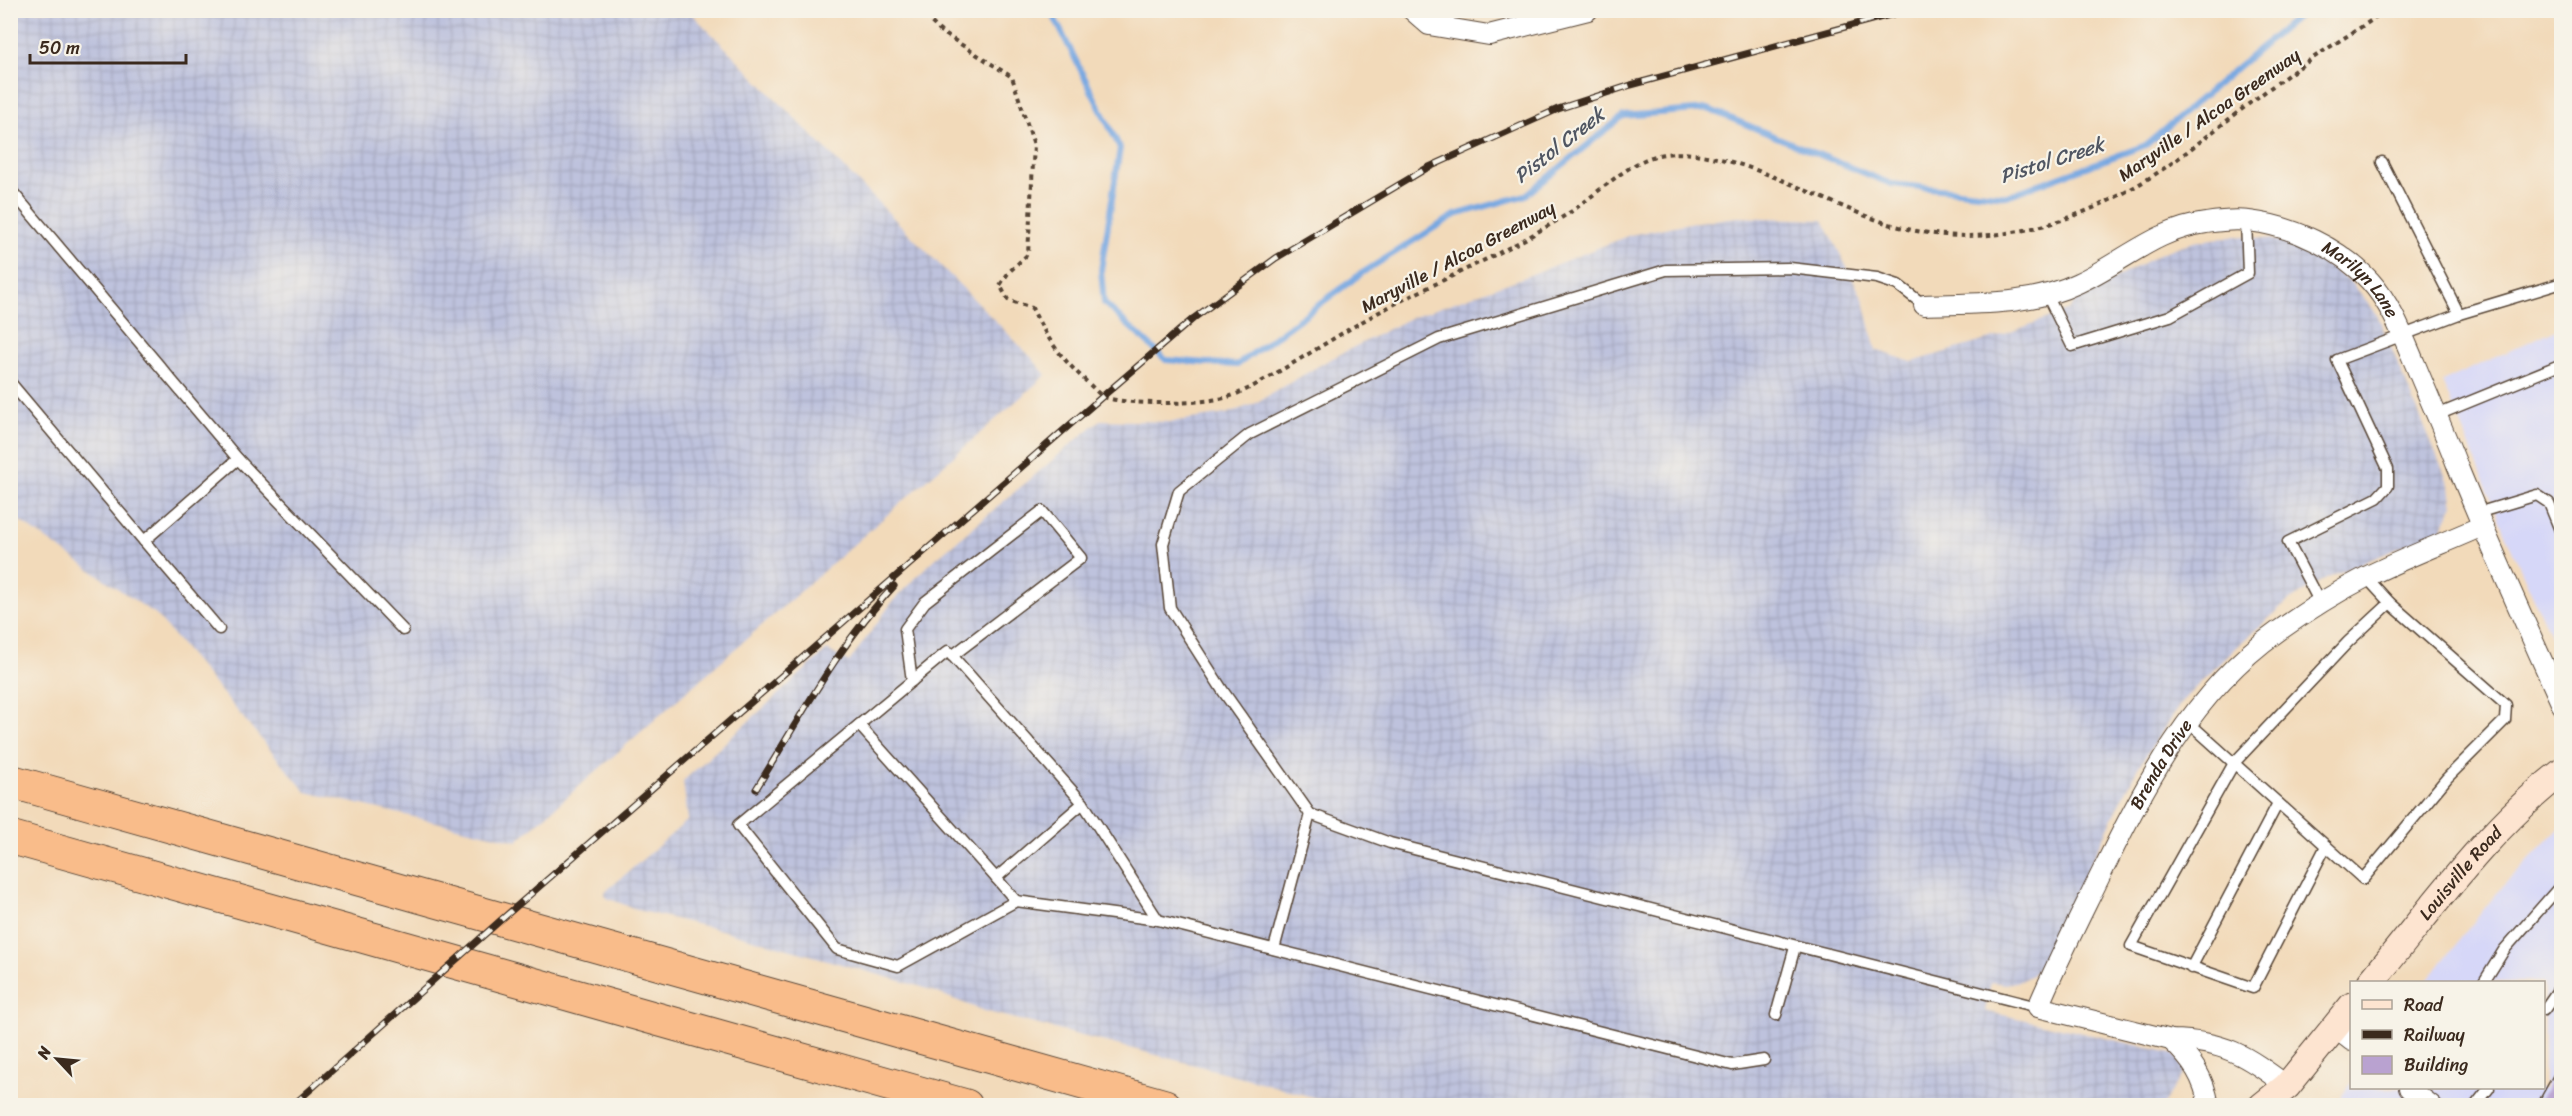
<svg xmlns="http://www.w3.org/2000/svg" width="2572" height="1116" font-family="Sriracha,sans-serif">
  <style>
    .built { fill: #d6d7f8 }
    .industrial { fill: url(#industrial-grid) }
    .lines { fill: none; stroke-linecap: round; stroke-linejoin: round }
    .stream { stroke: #77a7e1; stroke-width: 6 }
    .building { fill: #b9a2d0 }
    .service-casing { stroke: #564435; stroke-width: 13 }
    .minor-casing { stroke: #564435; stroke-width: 22 }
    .secondary-casing { stroke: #564435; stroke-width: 29 }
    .trunk-casing { stroke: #564435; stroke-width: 35 }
    .path { stroke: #564435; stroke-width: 4; stroke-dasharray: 4.5 4.5; stroke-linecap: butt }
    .service { stroke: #fff; stroke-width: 10 }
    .minor { stroke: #fff; stroke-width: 20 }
    .secondary { stroke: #fde4d0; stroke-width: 27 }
    .trunk { stroke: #f9bc8a; stroke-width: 33 }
    .rail-casing { stroke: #3b2a1e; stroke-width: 7 }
    .rail { stroke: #f7f3e8; stroke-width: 4.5; stroke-dasharray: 14; stroke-linecap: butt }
    .labels { text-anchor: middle; stroke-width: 4.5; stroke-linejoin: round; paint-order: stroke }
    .street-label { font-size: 18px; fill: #3b2a1e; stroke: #f7f3e8 }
    .water-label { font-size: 20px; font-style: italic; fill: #505662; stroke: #f7f3e8 }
  </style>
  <defs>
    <pattern id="industrial-grid" width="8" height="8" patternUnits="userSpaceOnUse" patternTransform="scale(1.5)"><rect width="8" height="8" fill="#bec2dd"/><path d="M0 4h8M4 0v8" fill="none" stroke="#a4a7bd"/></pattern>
  </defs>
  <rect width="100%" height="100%" fill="#f7f3e8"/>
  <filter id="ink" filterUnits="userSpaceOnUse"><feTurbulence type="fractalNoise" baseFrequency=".0167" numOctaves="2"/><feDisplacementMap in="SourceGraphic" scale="12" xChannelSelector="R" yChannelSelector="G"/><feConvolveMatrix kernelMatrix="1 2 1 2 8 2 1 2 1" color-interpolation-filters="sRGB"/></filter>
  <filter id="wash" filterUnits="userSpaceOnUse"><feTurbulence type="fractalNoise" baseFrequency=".008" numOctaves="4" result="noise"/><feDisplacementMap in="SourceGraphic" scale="24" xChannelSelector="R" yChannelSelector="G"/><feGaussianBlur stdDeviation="1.35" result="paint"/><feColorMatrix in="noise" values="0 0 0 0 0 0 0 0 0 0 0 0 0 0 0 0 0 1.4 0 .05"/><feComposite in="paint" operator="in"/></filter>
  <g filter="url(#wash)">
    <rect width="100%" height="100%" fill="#f2daba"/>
    <g class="built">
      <polygon points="2561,327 2561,659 2506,536 2460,422 2442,382"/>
      <polygon points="2561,827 2561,1105 2335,1106 2351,1082 2352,1088 2544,1088 2544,982 2426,982 2500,889"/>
    </g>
    <g class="industrial">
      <polygon points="11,11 689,11 1031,357 1046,375 517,841 306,792 156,615 11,515"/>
      <polygon points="1737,217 1823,220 1864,301 1876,350 1912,362 2000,336 2069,310 2075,301 2163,252 2192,242 2235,236 2263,238 2284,242 2327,266 2353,284 2377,314 2450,487 2453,506 2441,531 2328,577 2290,600 2236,647 2183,700 2137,769 2042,964 2032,975 2020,981 2006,984 1991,982 1985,1011 2172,1053 2186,1069 2163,1105 1340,1105 1242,1077 984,1011 922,987 721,930 641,911 607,898 604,893 688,820 683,781 827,650 849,662 893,601 927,566 1100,420 1170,422 1226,414 1254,404 1327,361 1410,318 1525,277 1630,235 1689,223"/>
    </g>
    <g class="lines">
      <polyline class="stream" points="1053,10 1055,19 1120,148 1101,270 1104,303 1166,360 1237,365 1362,273 1455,215 1526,195 1623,116 1708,109 1891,184 2007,196 2146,145 2305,10"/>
    </g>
    <g id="blocks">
      <polygon class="building" points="2562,1059 2562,1106 2536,1106"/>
    </g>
  </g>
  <g filter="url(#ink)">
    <use href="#blocks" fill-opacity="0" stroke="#564435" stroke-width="1.5"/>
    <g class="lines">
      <g class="service-casing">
        <g id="service">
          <polyline points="2382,162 2459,314"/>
          <polyline points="10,189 238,459 144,541 10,382"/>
          <polyline points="2047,295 2072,346 2170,316 2248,273 2246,220"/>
          <polyline points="1924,305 1898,285 1877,278 1790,268 1666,270 1439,339 1250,434 1179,491 1163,544 1170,608 1223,691 1310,814 1390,843 2038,1007"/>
          <polyline points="2437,415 2562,364"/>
          <polyline points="238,459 403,630"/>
          <polyline points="2477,513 2537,495 2549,503 2562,535"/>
          <polyline points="144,541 219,629"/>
          <polyline points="2320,603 2288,542 2377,498 2388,486 2388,469 2337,360 2459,314 2562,283"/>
          <polyline points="912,681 905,629 925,602 1042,511 1081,558 952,656"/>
          <polyline points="2187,721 2363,879 2447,778 2505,720 2506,705 2390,603 2366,577"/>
          <polyline points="859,725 996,878"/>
          <polyline points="1083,803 948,651 738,825 837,949 898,966 1016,901 1158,920 1732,1065 1764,1060"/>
          <polyline points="2326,846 2253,988 2131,946 2234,763 2348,642 2390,603"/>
          <polyline points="1016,901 996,878 1083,803 1158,920"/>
          <polyline points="1274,949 1310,814"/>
          <polyline points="2191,968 2278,803"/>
          <polyline points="2484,982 2504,950 2562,884"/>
          <polyline points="2544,1010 2562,984"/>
          <polyline points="1776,1015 1795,947"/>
          <polyline points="2475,1106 2489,1088"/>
        </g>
      </g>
      <g class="minor-casing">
        <g id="minor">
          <polyline points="1412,10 1429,25 1489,35 1588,10"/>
          <path id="s1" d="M1924,305C1976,303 2030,306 2078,283C2122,263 2156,229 2206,223C2219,221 2235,219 2249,221C2292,226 2340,248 2370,281C2391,304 2403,336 2415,364C2429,398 2444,431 2457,465C2490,546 2526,625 2562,705"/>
          <polyline points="2334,1027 2352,1041"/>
          <path d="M2171,1040C2192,1060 2204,1077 2209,1106"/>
          <path id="s2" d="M2287,1086C2245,1055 2225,1041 2171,1040L2038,1007C2057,962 2079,919 2100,876C2145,785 2192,692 2277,632C2305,612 2335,593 2366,577C2404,558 2444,543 2482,526"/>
          <polyline points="2409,1088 2432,1106"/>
        </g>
      </g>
      <g class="secondary-casing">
        <g id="secondary">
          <path id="s3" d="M2371,982C2429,912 2488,828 2562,772"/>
          <polyline points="2262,1106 2287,1086 2352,1006"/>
        </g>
      </g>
      <g class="trunk-casing">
        <g id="trunk">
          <polyline points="10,781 1165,1106"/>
          <polyline points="10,837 966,1106"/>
        </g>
      </g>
      <path class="path" d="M919,10L940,31L1012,77L1034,145L1028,254L1009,272L1000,285L1008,300L1032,308C1047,339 1061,358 1087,382C1092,386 1098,394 1104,397C1128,406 1203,404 1228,397C1247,391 1266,379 1283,369C1316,350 1349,328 1383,310C1445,278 1510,251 1569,213C1595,196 1629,161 1659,155C1723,142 1819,201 1880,221C1983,257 2085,224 2172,163C2207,137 2241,109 2277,83C2312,57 2350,35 2387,10"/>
      <use href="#service" class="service"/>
      <use href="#minor" class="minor"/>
      <use href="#secondary" class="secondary"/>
      <use href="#trunk" class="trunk"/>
      <g class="rail-casing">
        <g id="rail">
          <path d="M756,789C799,720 838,645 894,586"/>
          <polyline points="292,1106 502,919 1103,396 1194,318 1276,258 1427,168 1558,109 1631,85 1908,10"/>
        </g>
      </g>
      <use href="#rail" class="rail"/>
    </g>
  </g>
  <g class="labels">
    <g class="street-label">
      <text transform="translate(2209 115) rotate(-35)" y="6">Maryville / Alcoa Greenway</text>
      <text transform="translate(1458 257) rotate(-28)" y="6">Maryville / Alcoa Greenway</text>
      <text dy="6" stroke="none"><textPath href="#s1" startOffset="472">Marilyn Lane</textPath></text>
      <text dy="6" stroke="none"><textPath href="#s2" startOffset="537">Brenda Drive</textPath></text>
      <text dy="6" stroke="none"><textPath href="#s3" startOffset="141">Louisville Road</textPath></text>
    </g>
    <g class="water-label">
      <text transform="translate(1559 145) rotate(-38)" y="7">Pistol Creek</text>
      <text transform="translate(2052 160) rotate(-18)" y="7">Pistol Creek</text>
    </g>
  </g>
  <rect width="2572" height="1116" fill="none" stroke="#f7f3e8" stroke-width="36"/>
  <rect x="2350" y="981" width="195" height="108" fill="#f7f3e8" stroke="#aca397" stroke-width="1.5"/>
  <rect x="2362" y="1000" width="30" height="9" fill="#fde4d0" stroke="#aca397" stroke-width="1.5"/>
  <text x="2404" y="1011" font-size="18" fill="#3b2a1e">Road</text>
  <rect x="2362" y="1030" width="30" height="9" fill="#3b2a1e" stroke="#aca397" stroke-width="1.5"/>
  <text x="2404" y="1041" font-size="18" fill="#3b2a1e">Railway</text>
  <rect x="2362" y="1056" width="30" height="18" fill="#b9a2d0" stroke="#aca397" stroke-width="1.5"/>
  <text x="2404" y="1071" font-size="18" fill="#3b2a1e">Building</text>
  <g transform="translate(57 1059) rotate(296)" stroke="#f7f3e8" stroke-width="4.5" paint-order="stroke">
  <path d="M0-4.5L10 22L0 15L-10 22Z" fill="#3b2a1e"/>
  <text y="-9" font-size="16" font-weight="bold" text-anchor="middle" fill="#3b2a1e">N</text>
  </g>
  <path d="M30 54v9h156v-9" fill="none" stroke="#3b2a1e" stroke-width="3"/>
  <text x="39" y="54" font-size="18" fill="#3b2a1e" stroke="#f7f3e8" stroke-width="4.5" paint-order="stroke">50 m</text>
</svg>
